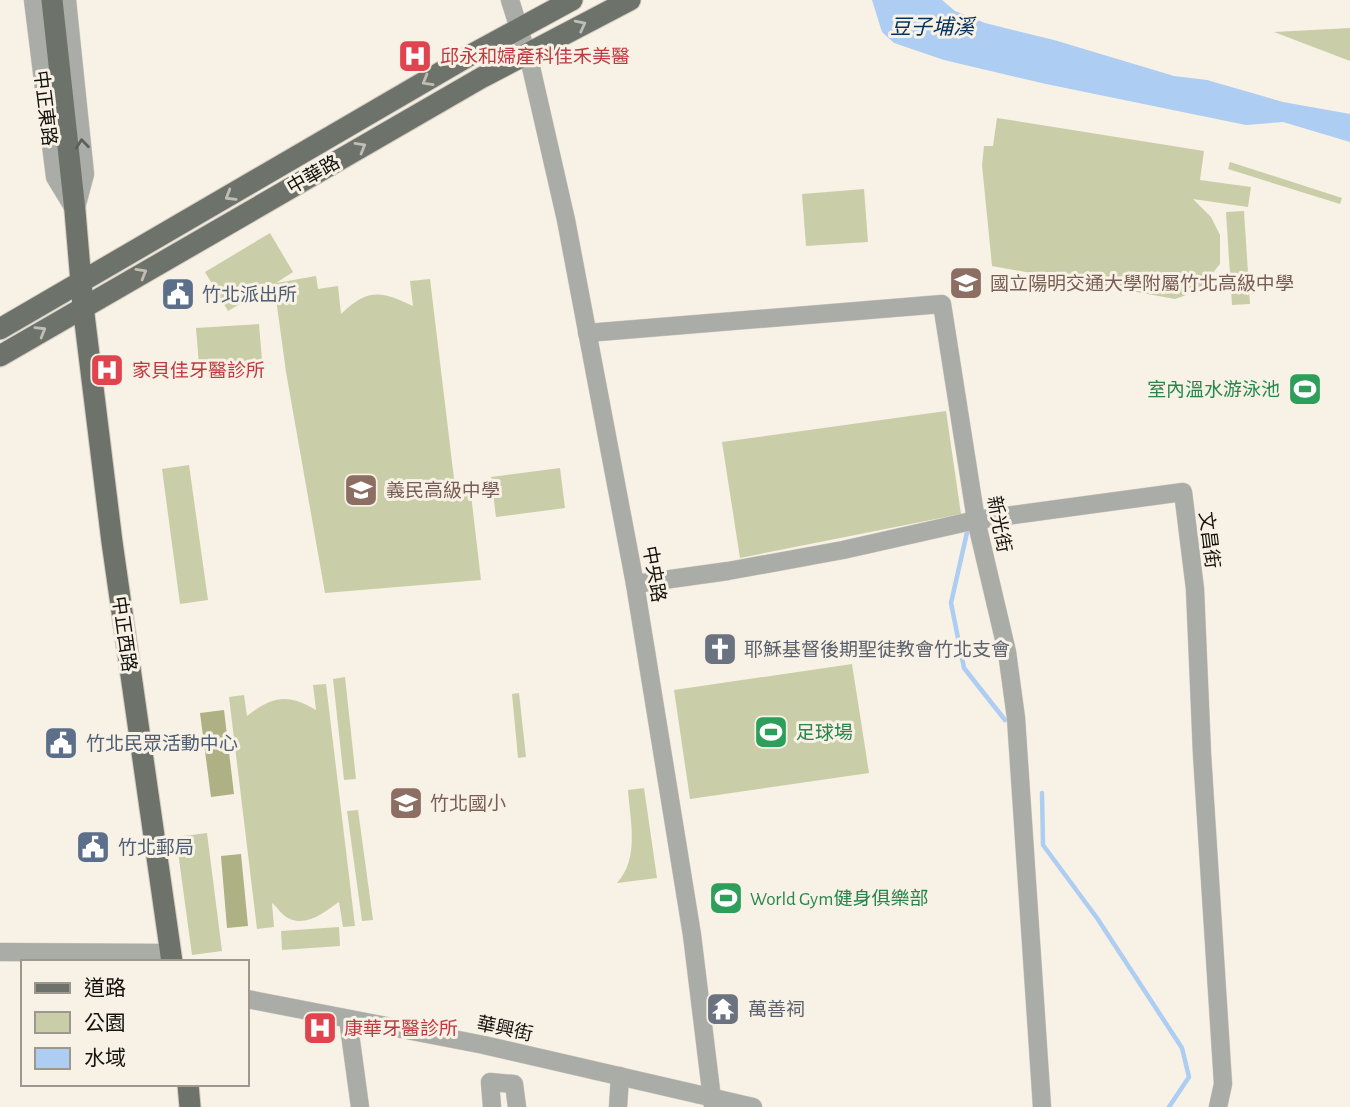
<svg xmlns="http://www.w3.org/2000/svg" width="1350" height="1107" font-family="'Alegreya Sans','Noto Sans TC',sans-serif">
  <style>
    .green { fill: #cacea8 }
    .forest { fill: #aeb183 }
    .water { fill: #adcdf2 }
    .lines { fill: none; stroke-linecap: round; stroke-linejoin: round }
    .stream { stroke: #adcdf2; stroke-width: 4.5 }
    .minor-casing { stroke: #d4cdc3; stroke-width: 19 }
    .major-casing { stroke: #d4cdc3; stroke-width: 23 }
    .minor { stroke: #a9aca7; stroke-width: 18 }
    .major { stroke: #6d726a; stroke-width: 21 }
    .oneway { stroke: #c0beb4 }
    .oneway2 { stroke: #5e5f5a }
    .labels { text-anchor: middle; stroke-width: 6; stroke-linejoin: round; paint-order: stroke }
    .health-label { font-size: 19px; fill: #be3a42; stroke: #f8f1e5; text-anchor: start }
    .street-label { font-size: 19px; fill: #14120e; stroke: #f8f1e5 }
    .education-label { font-size: 19px; fill: #785e54; stroke: #f8f1e5; text-anchor: start }
    .service-label { font-size: 19px; fill: #4e5e75; stroke: #f8f1e5; text-anchor: start }
    .leisure-label { font-size: 19px; fill: #27864d; stroke: #f8f1e5; text-anchor: start }
    .worship-label { font-size: 19px; fill: #5b616d; stroke: #f8f1e5; text-anchor: start }
    .water-label { font-size: 21px; font-style: italic; fill: #01325e; stroke: #f8f1e5 }
  </style>
  <rect width="100%" height="100%" fill="#f8f1e5"/>
  <g class="green">
    <polygon points="1350,28 1350,61 1274,32"/>
    <polygon points="997,118 1204,151 1200,180 1251,187 1248,207 1193,199 1211,217 1220,235 1220,264 1198,291 1175,299 992,266 982,165 984,146 993,146"/>
    <polygon points="1230,162 1342,198 1340,204 1228,169"/>
    <polygon points="864,189 868,242 806,246 802,194"/>
    <polygon points="1244,211 1250,304 1232,305 1226,212"/>
    <path d="M270,233L293,272L276,283L316,276L318,289L338,286L341,314C368,288 381,291 413,306L410,281L430,279L455,487L470,486L481,580L325,593L286,372L274,284L228,311L205,272Z"/>
    <polygon points="259,324 262,360 199,365 196,328"/>
    <polygon points="946,411 961,514 740,558 722,442"/>
    <polygon points="189,465 208,600 180,604 162,469"/>
    <polygon points="560,468 565,508 496,517 491,477"/>
    <polygon points="852,664 869,773 690,799 674,690"/>
    <polygon points="345,677 356,779 344,780 333,679"/>
    <path d="M326,684L355,926L343,927L339,902C325,911 307,928 288,918C282,915 277,907 272,903L274,927L257,929L229,697L244,695L247,716C272,696 288,693 316,710L313,685Z"/>
    <polygon points="519,693 526,757 518,758 512,694"/>
    <path d="M644,788L657,878L617,883C640,858 630,821 628,790Z"/>
    <polygon points="358,810 373,920 362,921 347,811"/>
    <polygon points="207,833 222,951 192,955 176,837"/>
    <polygon points="339,927 340,946 282,950 281,931"/>
  </g>
  <g class="forest">
    <polygon points="224,710 234,794 211,797 200,713"/>
    <polygon points="241,854 248,926 227,928 221,856"/>
  </g>
  <polygon class="water" points="872,0 942,0 955,11 985,23 1054,40 1174,76 1207,80 1283,102 1350,114 1350,142 1283,122 1246,125 1046,84 944,60 894,43 882,32"/>
  <g class="lines">
    <g class="stream">
      <polyline points="968,528 951,603 964,668 1005,720"/>
      <polyline points="1042,793 1043,845 1097,918 1182,1048 1189,1077 1169,1107"/>
    </g>
    <g class="minor-casing">
      <g id="minor">
        <polyline points="33,0 55,177 75,210"/>
        <polyline points="67,0 85,174 76,208"/>
        <polyline points="510,0 531,67 566,220 635,584 692,935 713,1107"/>
        <polyline points="587,333 942,304 976,520 1007,652 1016,718 1042,1107"/>
        <polyline points="635,584 728,571 843,550 976,520 1183,492 1195,589 1202,754 1223,1084 1218,1107"/>
        <polyline points="0,952 170,953"/>
        <polyline points="247,999 484,1045 753,1107"/>
        <polyline points="348,1019 360,1107"/>
        <polyline points="492,1107 490,1082 514,1084 517,1107"/>
        <polyline points="618,1107 620,1076"/>
      </g>
    </g>
    <g class="major-casing">
      <g id="major">
        <polyline points="52,0 75,211 83,306 112,542 172,962"/>
        <polyline points="0,329 467,57 572,0"/>
        <polyline points="0,356 481,78 630,0"/>
        <polyline points="188,1084 190,1107"/>
      </g>
    </g>
    <use href="#minor" class="minor"/>
    <use href="#major" class="major"/>
  </g>
  <defs><path id="oneway-chevron" d="M-2-3.5L2.5 0L-2 3.5" fill="none" stroke-width="1.6" stroke-linecap="round" stroke-linejoin="round" transform="scale(1.75)"/></defs>
  <g class="oneway">
    <use href="#oneway-chevron" transform="translate(581 25) rotate(-27)"/>
    <use href="#oneway-chevron" transform="translate(427 81) rotate(150)"/>
    <use href="#oneway-chevron" transform="translate(361 147) rotate(-30)"/>
    <use href="#oneway-chevron" transform="translate(230 196) rotate(149)"/>
    <use href="#oneway-chevron" transform="translate(142 273) rotate(-30)"/>
    <use href="#oneway-chevron" transform="translate(41 331) rotate(-31)"/>
  </g>
  <use class="oneway2" href="#oneway-chevron" transform="translate(82 144) rotate(-96)"/>
  <defs>
    <g id="hospital-square" transform="scale(1.75)"><rect x="-9" y="-9" width="18" height="18" rx="4" fill="#e0444e" stroke="#f8f1e5"/><path d="M-5-5h3v3.5h4V-5h3V5h-3V1.5h-4V5h-3Z" fill="#fff"/></g>
    <g id="school-square" transform="scale(1.75)"><rect x="-9" y="-9" width="18" height="18" rx="4" fill="#8d6e63" stroke="#f8f1e5"/><path d="M0-5L7-2L0 1L-7-2ZM-4 1L0 2.5L4 1V4Q0 6-4 4Z" fill="#fff"/></g>
    <g id="civic-square" transform="scale(1.75)"><rect x="-9" y="-9" width="18" height="18" rx="4" fill="#5c6f8a" stroke="#f8f1e5"/><path d="M-.6-6.5H3V-4.5H.6V-3L4-1V1h2V6H-6V1h2V-1L-.6-3ZM-1.2 2.5V6h2.4V2.5Z" fill="#fff"/></g>
    <g id="stadium-square" transform="scale(1.75)"><rect x="-9" y="-9" width="18" height="18" rx="4" fill="#2e9e5b" stroke="#f8f1e5"/><path d="M0-5a6.5 5 0 1 0 0 10a6.5 5 0 1 0 0-10ZM-3.5-1.8h7v3.6h-7Z" fill="#fff"/></g>
    <g id="church-square" transform="scale(1.75)"><rect x="-9" y="-9" width="18" height="18" rx="4" fill="#6b7280" stroke="#f8f1e5"/><path d="M-1.2-6h2.4v3.5h3.3v2.4h-3.3V6h-2.4V-.1h-3.3v-2.4h3.3Z" fill="#fff"/></g>
    <g id="temple-square" transform="scale(1.75)"><rect x="-9" y="-9" width="18" height="18" rx="4" fill="#6b7280" stroke="#f8f1e5"/><path d="M0-6L5-2H3V0L6.5 2.5H4V6H1.5V3h-3V6H-4V2.5H-6.5L-3 0V-2H-5Z" fill="#fff"/></g>
  </defs>
  <g fill-rule="evenodd">
    <use href="#hospital-square" x="415" y="56"/>
    <use href="#school-square" x="966" y="283"/>
    <use href="#civic-square" x="178" y="294"/>
    <use href="#hospital-square" x="107" y="370"/>
    <use href="#stadium-square" x="1305" y="389"/>
    <use href="#school-square" x="361" y="490"/>
    <use href="#church-square" x="720" y="649"/>
    <use href="#stadium-square" x="771" y="732"/>
    <use href="#civic-square" x="61" y="743"/>
    <use href="#school-square" x="406" y="803"/>
    <use href="#civic-square" x="93" y="847"/>
    <use href="#stadium-square" x="726" y="898"/>
    <use href="#temple-square" x="723" y="1009"/>
    <use href="#hospital-square" x="320" y="1028"/>
  </g>
  <g class="labels">
    <g class="health-label">
      <text x="440" y="63">邱永和婦產科佳禾美醫</text>
      <text x="132" y="377">家貝佳牙醫診所</text>
      <text x="344" y="1035">康華牙醫診所</text>
    </g>
    <g class="street-label">
      <text transform="translate(46 108) rotate(83)" y="7">中正東路</text>
      <text transform="translate(313 174) rotate(-30)" y="7">中華路</text>
      <text transform="translate(1000 524) rotate(79)" y="7">新光街</text>
      <text transform="translate(1210 540) rotate(83)" y="7">文昌街</text>
      <text transform="translate(655 574) rotate(80)" y="7">中央路</text>
      <text transform="translate(125 634) rotate(82)" y="7">中正西路</text>
      <text transform="translate(505 1028) rotate(12)" y="7">華興街</text>
    </g>
    <g class="education-label">
      <text x="990" y="290">國立陽明交通大學附屬竹北高級中學</text>
      <text x="386" y="497">義民高級中學</text>
      <text x="430" y="810">竹北國小</text>
    </g>
    <g class="service-label">
      <text x="202" y="301">竹北派出所</text>
      <text x="86" y="750">竹北民眾活動中心</text>
      <text x="118" y="854">竹北郵局</text>
    </g>
    <g class="leisure-label">
      <text x="1280" y="396" text-anchor="end">室內溫水游泳池</text>
      <text x="796" y="739">足球場</text>
      <text x="750" y="905">World Gym健身俱樂部</text>
    </g>
    <g class="worship-label">
      <text x="744" y="656">耶穌基督後期聖徒教會竹北支會</text>
      <text x="748" y="1016">萬善祠</text>
    </g>
    <g class="water-label">
      <text x="932" y="34">豆子埔溪</text>
    </g>
  </g>
  <rect x="21" y="960" width="228" height="126" fill="#f8f1e5" stroke="#9d988f" stroke-width="2"/>
  <rect x="35" y="983" width="35" height="10" fill="#6d726a" stroke="#9d988f" stroke-width="2"/>
  <text x="84" y="995" font-size="21" fill="#14120e">道路</text>
  <rect x="35" y="1012" width="35" height="21" fill="#cacea8" stroke="#9d988f" stroke-width="2"/>
  <text x="84" y="1030" font-size="21" fill="#14120e">公園</text>
  <rect x="35" y="1048" width="35" height="21" fill="#adcdf2" stroke="#9d988f" stroke-width="2"/>
  <text x="84" y="1065" font-size="21" fill="#14120e">水域</text>
</svg>
